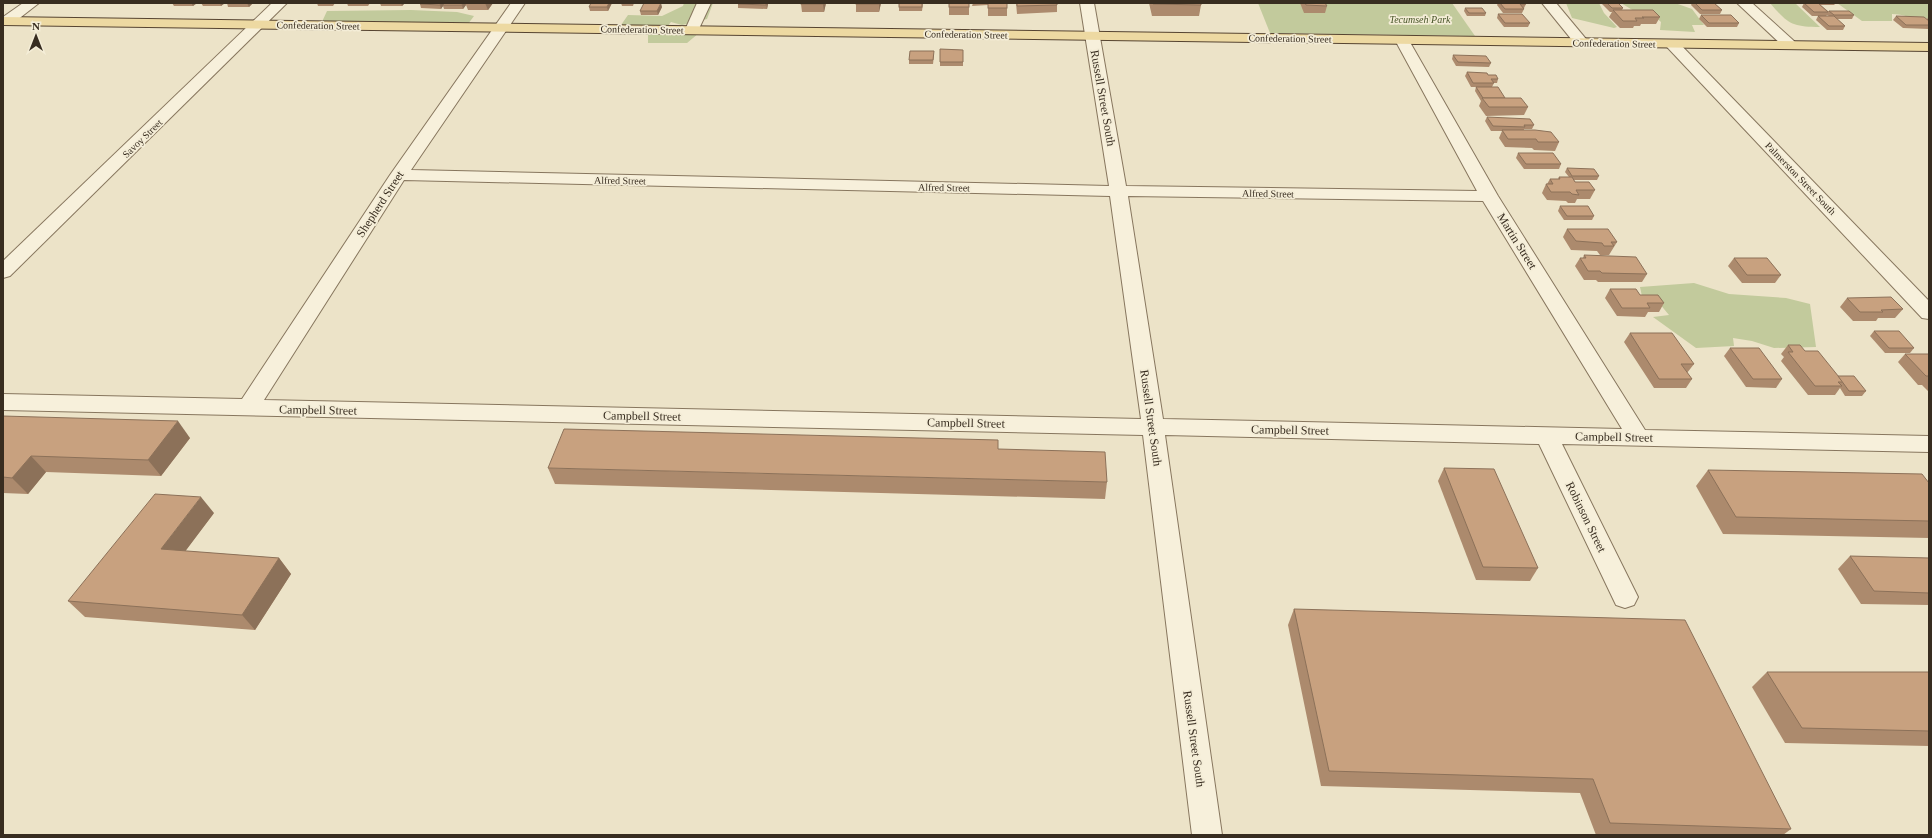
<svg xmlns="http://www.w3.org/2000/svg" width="1932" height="838" font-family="'Times New Roman',serif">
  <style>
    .green { fill: #c2ca9c }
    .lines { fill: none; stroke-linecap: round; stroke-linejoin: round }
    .minor-casing { stroke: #87765e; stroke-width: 2 }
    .major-casing { stroke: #564431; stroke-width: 2 }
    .minor { fill: #f7f0db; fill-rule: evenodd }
    .major { fill: #edd9a2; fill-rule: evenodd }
    .wall { fill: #ac8a6d }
    .shaded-wall { fill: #8c7159 }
    .building { fill: #c8a17f; stroke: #8c7159 }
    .labels { text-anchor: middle; stroke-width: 3.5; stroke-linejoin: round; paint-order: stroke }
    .far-park-label { font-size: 10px; font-style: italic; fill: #475428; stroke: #f4edd7 }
    .far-street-label { font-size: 10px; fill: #382d20; stroke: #f4edd7 }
    .street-label { font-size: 12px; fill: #382d20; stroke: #f4edd7 }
  </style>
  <rect width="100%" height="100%" fill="#ece3c8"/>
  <g class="green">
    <polygon points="684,3 713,3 707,19 682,25 671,22 667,27 699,33 687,43 648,43 648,28 621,25 628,15 662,16 683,6"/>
    <polygon points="1258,3 1452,3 1475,36 1270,33"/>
    <polygon points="1566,3 1599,3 1604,13 1617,27 1614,28 1572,18"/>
    <polygon points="1621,3 1675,3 1692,9 1704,25 1692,25 1695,32 1660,30 1661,22 1651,13 1634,11"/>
    <path d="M1770,3H1795L1820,27C1792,27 1788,24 1770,3Z"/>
    <path d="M1837,3H1926L1929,5V18C1917,22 1906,14 1892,14V21H1862Z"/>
    <polygon points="411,10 457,12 474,16 468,24 321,24 327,11"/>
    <polygon points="1694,283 1729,294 1786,298 1810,304 1816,347 1774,348 1752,341 1733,338 1734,346 1696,348 1653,317 1669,315 1659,303 1643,301 1640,287"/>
  </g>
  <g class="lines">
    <g class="minor-casing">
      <g id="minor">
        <polygon points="23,3 39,3 12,24 3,24 3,17"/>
        <polygon points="272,3 287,3 10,276 3,278 3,261"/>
        <path d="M511,3H525L411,170L1109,186L1080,3H1094L1126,186L1477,191L1395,40L1397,37H1407L1498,196L1645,430L1929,436V452L1562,444L1638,597L1634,605L1625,608L1616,605L1539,444L1165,435L1222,835H1192L1143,435L3,410V394L242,399L390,175ZM404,180L1110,196L1141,419L264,400ZM1128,196L1483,201L1622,429L1163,419Z"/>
        <polygon points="697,3 711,3 697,33 687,33 685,30"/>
        <polygon points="1542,3 1556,3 1586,39 1588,42 1586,45 1576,45"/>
        <polygon points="1737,3 1752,3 1794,41 1796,44 1794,47 1784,47"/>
        <polygon points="1672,40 1677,41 1929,301 1929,319 1922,318 1667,47 1665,44 1667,41"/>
      </g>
    </g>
    <g class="major-casing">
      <polygon id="major" points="3,17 1929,43 1929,51 3,25"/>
    </g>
    <use href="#minor" class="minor"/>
    <use href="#major" class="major"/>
  </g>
  <g class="wall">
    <polygon points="149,3 170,3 169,4 150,4"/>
    <polygon points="172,3 197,3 193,6 174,6"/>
    <polygon points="201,3 225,3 221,6 203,6"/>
    <polygon points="227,3 253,3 249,7 228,7"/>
    <polygon points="317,3 335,3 333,6 318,6"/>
    <polygon points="347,3 370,3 368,6 348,6"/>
    <polygon points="380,3 405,3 402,6 381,6"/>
    <polygon points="421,3 493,3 488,10 468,10 466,5 463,9 444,9 443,6 441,9 421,8 420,4"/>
    <polygon points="612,3 608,11 590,11 589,7"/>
    <polygon points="621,3 634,3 633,6 622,6"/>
    <polygon points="738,3 768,3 768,4 767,9 738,8"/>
    <polygon points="826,3 824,12 802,12 801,4"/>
    <polygon points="881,3 879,12 856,12 856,4"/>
    <polygon points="923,3 922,11 899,11 899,7"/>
    <rect x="949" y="3" width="20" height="12"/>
    <polygon points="973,3 1007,3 1007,16 988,16 988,5 972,6"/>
    <polygon points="1016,3 1057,3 1057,12 1017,14"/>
    <polygon points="1149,3 1201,3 1201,5 1199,16 1152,16"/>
    <polygon points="1300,3 1325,3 1327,6 1325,13 1304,13"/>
    <polygon points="1498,3 1525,3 1526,4 1524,8 1523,8 1524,9 1522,13 1503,13 1497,5"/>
    <polygon points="1602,3 1618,3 1623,8 1622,10 1660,17 1656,24 1641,24 1640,26 1634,26 1633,28 1620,28 1609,17 1612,12 1610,12 1602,4"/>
    <polygon points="1692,3 1714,3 1722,10 1720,14 1700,14 1691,5"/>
    <polygon points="1804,3 1836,3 1834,5 1820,5 1828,11 1829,11 1854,15 1852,19 1836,19 1845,26 1843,30 1827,30 1816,20 1818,16 1829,16 1827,15 1826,16 1812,16 1802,7"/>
    <polygon points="662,7 658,15 641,15 640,11"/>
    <polygon points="1465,8 1486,13 1485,16 1467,16 1464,11"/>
    <polygon points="1498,14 1530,23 1528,27 1504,27 1497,18"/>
    <polygon points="1701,15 1739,23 1737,27 1707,27 1699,19"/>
    <polygon points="1896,16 1927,19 1929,16 1929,29 1903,28 1893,20"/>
    <polygon points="940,49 963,50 963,66 940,66"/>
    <polygon points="934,55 933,64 909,64 909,60"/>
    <polygon points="1453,55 1491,63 1489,67 1456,66 1452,59"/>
    <polygon points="1467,72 1488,75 1498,79 1497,83 1494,83 1492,87 1471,87 1465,76"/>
    <polygon points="1476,87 1505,98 1528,107 1524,115 1486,116 1479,106 1481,101 1475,91"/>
    <polygon points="1487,117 1534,125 1532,129 1524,129 1524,130 1559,142 1555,151 1534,150 1532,148 1505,147 1499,138 1502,131 1491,131 1485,121"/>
    <polygon points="1518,153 1561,164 1559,169 1524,169 1516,158"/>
    <polygon points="1567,168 1599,176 1597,180 1574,180 1575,182 1595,190 1590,199 1577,199 1575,203 1568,203 1566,201 1547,200 1542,193 1546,184 1547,184 1550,179 1558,179 1559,177 1569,177 1565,172"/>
    <polygon points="1560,206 1594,216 1592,220 1564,220 1558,211"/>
    <polygon points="1567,229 1617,242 1609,255 1600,255 1597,251 1571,250 1563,237"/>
    <polygon points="1584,255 1647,274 1642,282 1598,282 1596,280 1584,280 1575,266 1580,258 1583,258"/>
    <polygon points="1734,258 1781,275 1775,283 1742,283 1728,266"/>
    <polygon points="1610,289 1640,295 1664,303 1659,312 1648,312 1645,317 1617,316 1605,298"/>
    <polygon points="1847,298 1903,309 1895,318 1878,318 1876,321 1853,321 1840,307"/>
    <polygon points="1874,331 1914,348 1910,353 1885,353 1870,336"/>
    <polygon points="1630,333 1694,364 1687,373 1692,379 1686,388 1654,388 1624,342"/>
    <polygon points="1788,345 1805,351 1838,376 1866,391 1862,396 1845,396 1840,388 1835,395 1808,395 1781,361 1784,357 1781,354"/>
    <polygon points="1730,348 1782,379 1776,388 1746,387 1724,356"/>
    <polygon points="1905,354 1929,355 1929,392 1922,385 1918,385 1898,362"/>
    <polygon points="3,416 190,438 161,476 46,472 28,494 3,493"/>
    <polygon points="548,468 1107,482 1105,499 555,484"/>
    <polygon points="1444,468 1538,568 1530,581 1476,580 1438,481"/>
    <polygon points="1708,470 1929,483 1929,538 1723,534 1696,486"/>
    <polygon points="214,513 185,551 279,558 291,574 255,630 85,617 68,601"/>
    <polygon points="1850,556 1929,558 1929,605 1861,604 1838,569"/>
    <polygon points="1294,609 1791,829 1783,835 1596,835 1580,793 1321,786 1288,625"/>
    <polygon points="1767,672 1929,672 1929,746 1785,743 1752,687"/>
  </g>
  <g class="shaded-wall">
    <polygon points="191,3 197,3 193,6"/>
    <polygon points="220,3 225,3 221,6"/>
    <polygon points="247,3 253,3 249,7"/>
    <polygon points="401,3 405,3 402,6"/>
    <polygon points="441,3 446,3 443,5 443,6 441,9 440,5"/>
    <polygon points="463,3 465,3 466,5 463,9 462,5"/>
    <polygon points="485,3 493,3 488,10"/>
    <polygon points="609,3 612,3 608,11 607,7"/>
    <polygon points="661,3 662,7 658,15 657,11"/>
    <polygon points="766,3 768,3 768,4 767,9"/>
    <polygon points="823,3 826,3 824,12 823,4"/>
    <polygon points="879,3 881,3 879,12"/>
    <polygon points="178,421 190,438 161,476 148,460"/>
    <polygon points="31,456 46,472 28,494 12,478"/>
    <polygon points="201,497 214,513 175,565 161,549"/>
    <polygon points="279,558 291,574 255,630 242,615"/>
  </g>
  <g class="building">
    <polygon points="421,3 441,3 440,5 420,4"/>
    <polygon points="444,3 463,3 462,5 443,5"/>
    <polygon points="591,3 609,3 607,7 589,7"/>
    <polygon points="644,3 661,3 657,11 640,11"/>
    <polygon points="738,3 766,3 766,5 738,4"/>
    <rect x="801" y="3" width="22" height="1"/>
    <rect x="856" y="3" width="23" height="1"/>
    <rect x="899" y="3" width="23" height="4"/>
    <rect x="949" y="3" width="20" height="4"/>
    <rect x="988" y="3" width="19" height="5"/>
    <polygon points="1017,3 1057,3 1057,5 1017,6"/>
    <polygon points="1153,3 1201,3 1201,5 1153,4"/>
    <polygon points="1305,3 1325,3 1327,6 1306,5"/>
    <polygon points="1500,3 1525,3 1526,4 1520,4 1524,9 1505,9"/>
    <polygon points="1607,3 1618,3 1623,8 1612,8"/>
    <polygon points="1695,3 1714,3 1722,10 1702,10"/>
    <polygon points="1804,3 1818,3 1828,12 1814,12"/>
    <polygon points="1465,8 1482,8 1486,13 1469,13"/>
    <polygon points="1613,10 1653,10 1660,17 1642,17 1644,18 1635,18 1637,21 1623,21"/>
    <polygon points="1829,11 1849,11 1854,15 1834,15"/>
    <polygon points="1498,14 1522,14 1530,23 1505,23"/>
    <polygon points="1701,15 1731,15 1739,23 1709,23"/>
    <polygon points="1818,16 1834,16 1845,26 1829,26"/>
    <polygon points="1896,16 1924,17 1929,21 1929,25 1906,25"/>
    <polygon points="940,49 963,50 963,62 940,62"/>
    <polygon points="910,51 934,51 933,60 909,60"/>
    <polygon points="1453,55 1486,56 1491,63 1458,62"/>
    <polygon points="1467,72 1487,73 1488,75 1496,75 1498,79 1491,79 1494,83 1473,83"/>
    <polygon points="1476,87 1498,87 1505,98 1483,98"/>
    <polygon points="1482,98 1521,98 1528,107 1489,107"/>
    <polygon points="1487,117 1530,119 1534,125 1524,125 1525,127 1493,126"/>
    <polygon points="1502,130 1535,130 1551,132 1559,142 1538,142 1536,139 1508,139"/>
    <polygon points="1518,153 1553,153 1561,164 1526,164"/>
    <polygon points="1567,168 1594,169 1599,176 1572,176"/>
    <polygon points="1559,177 1572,177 1575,182 1589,182 1595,190 1576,190 1579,195 1572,194 1570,192 1551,192 1546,184 1553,184 1550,179 1560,179"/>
    <polygon points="1560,206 1588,206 1594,216 1567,216"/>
    <polygon points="1567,229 1608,229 1617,242 1611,242 1614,246 1604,246 1602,243 1576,241"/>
    <polygon points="1584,255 1636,257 1647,274 1602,273 1600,271 1588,271 1580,258 1586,258"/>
    <polygon points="1734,258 1767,258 1781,275 1747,275"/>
    <polygon points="1610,289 1636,289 1640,295 1658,295 1664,303 1647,303 1650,308 1622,308"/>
    <polygon points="1891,297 1903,309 1881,310 1883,312 1860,312 1847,298"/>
    <polygon points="1874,331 1899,331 1914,348 1889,348"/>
    <polygon points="1630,333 1672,333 1694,364 1681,364 1692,379 1659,379"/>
    <polygon points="1788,345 1800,345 1805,351 1818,351 1843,382 1838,382 1842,386 1815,386 1788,352 1793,352"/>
    <polygon points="1730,348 1759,348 1782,379 1753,379"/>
    <polygon points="1905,354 1928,354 1929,355 1929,376 1926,376"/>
    <polygon points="1838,376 1854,376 1866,391 1849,391"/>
    <polygon points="3,416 178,421 148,460 31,456 12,478 3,477"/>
    <polygon points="564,429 998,440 998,449 1105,452 1107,482 548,468"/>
    <polygon points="1444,468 1494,469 1538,568 1483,567"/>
    <polygon points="1708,470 1922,474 1929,483 1929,521 1736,517"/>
    <polygon points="155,494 201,497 161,549 279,558 242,615 68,601"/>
    <polygon points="1850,556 1929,558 1929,593 1874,591"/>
    <polygon points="1294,609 1685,620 1791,829 1610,823 1593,779 1329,771"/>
    <polygon points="1767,672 1929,672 1929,731 1802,728"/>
  </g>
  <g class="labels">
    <g class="far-park-label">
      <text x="1420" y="23">Tecumseh Park</text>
    </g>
    <g class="far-street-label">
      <text transform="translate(318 25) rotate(1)" y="4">Confederation Street</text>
      <text transform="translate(642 29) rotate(1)" y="4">Confederation Street</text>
      <text transform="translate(966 34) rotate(1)" y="4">Confederation Street</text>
      <text transform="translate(1290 38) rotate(1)" y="4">Confederation Street</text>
      <text transform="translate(1614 43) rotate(1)" y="4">Confederation Street</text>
      <text transform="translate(142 138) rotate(-44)" y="4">Savoy Street</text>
      <text transform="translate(1801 178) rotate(46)" y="4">Palmerston Street South</text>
      <text transform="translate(620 180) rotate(1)" y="4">Alfred Street</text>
      <text transform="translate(944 187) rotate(1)" y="4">Alfred Street</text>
      <text transform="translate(1268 193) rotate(1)" y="4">Alfred Street</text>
    </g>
    <g class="street-label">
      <text transform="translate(1103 98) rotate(80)" y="4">Russell Street South</text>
      <text transform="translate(380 204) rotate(-57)" y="4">Shepherd Street</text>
      <text transform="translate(1517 241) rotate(58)" y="4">Martin Street</text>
      <text transform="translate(318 410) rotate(1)" y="4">Campbell Street</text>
      <text transform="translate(642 416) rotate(1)" y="4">Campbell Street</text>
      <text transform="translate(1151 418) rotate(82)" y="4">Russell Street South</text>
      <text transform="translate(966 423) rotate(1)" y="4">Campbell Street</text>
      <text transform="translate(1290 430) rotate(1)" y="4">Campbell Street</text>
      <text transform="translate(1614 437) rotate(1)" y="4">Campbell Street</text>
      <text transform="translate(1586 517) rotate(64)" y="4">Robinson Street</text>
      <text transform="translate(1194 739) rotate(82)" y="4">Russell Street South</text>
    </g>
  </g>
  <rect width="1932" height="838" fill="none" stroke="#382d20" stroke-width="8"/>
  <g transform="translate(36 36)" stroke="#f4edd7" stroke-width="3" paint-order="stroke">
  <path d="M0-3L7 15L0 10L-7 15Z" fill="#382d20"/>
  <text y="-6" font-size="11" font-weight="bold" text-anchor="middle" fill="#382d20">N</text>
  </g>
</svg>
